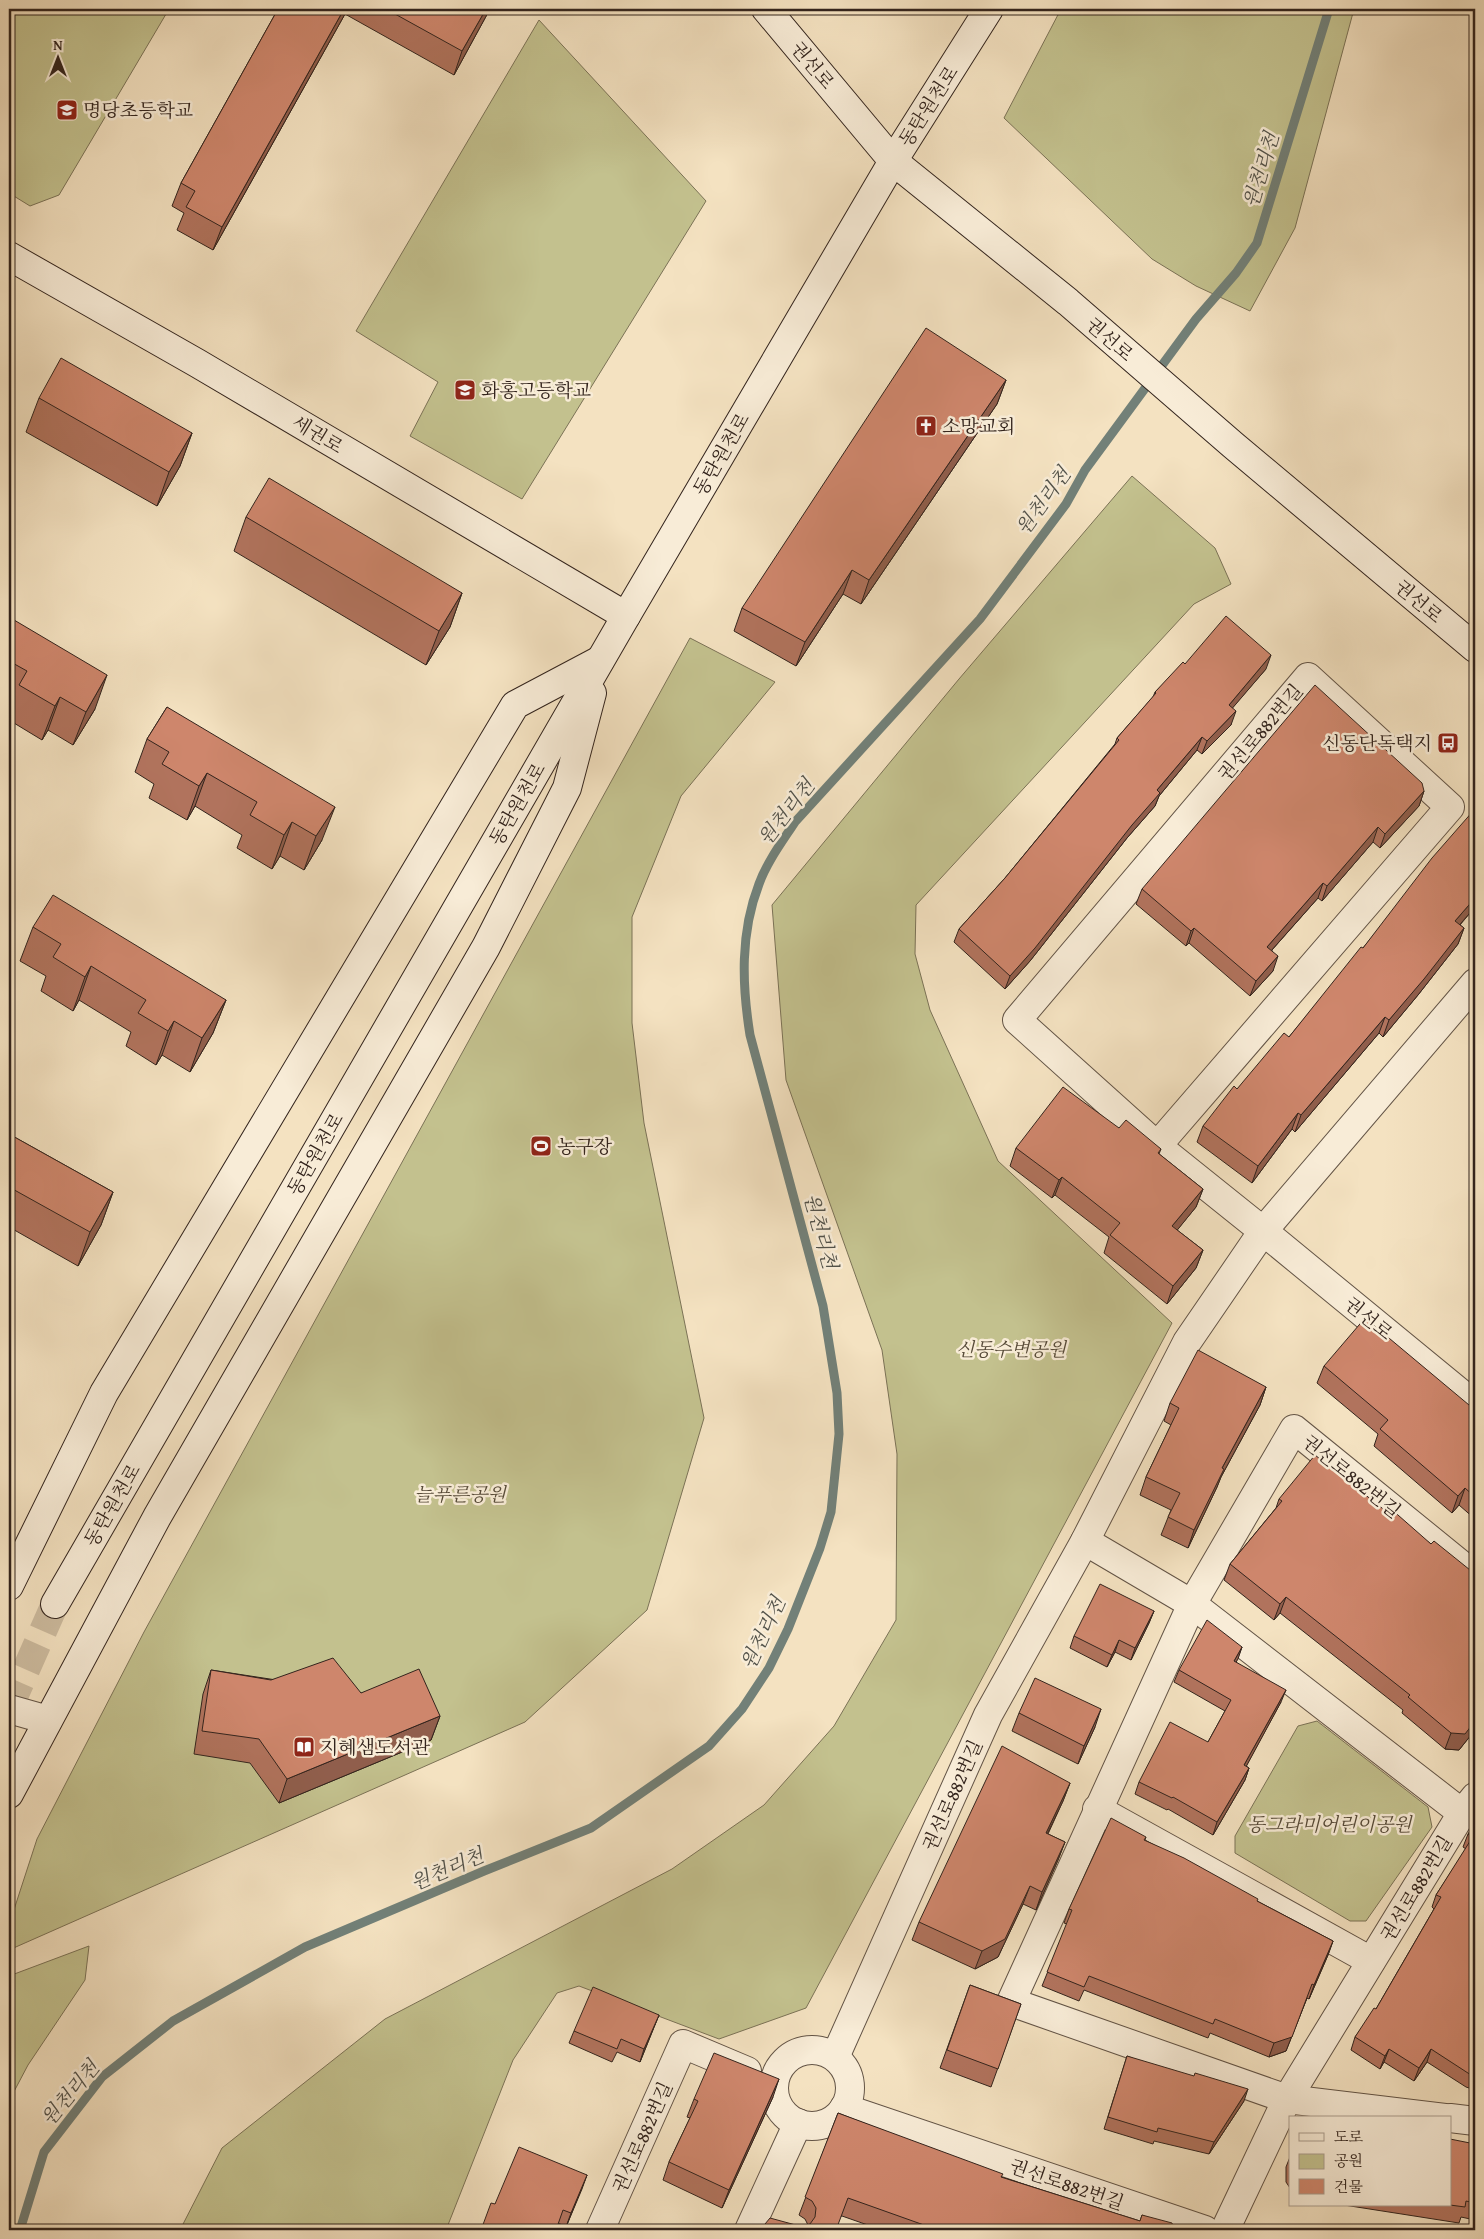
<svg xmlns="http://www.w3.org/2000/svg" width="1484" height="2239" font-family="'Gentium Book Plus','Noto Serif KR',serif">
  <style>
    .green { fill: #c3c18e; stroke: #7b7256 }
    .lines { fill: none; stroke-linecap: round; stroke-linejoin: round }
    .stream { stroke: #728078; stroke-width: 9 }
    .secondary-tunnel { stroke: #cdbca0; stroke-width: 28; stroke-dasharray: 28 14; stroke-linecap: butt }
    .street-casing { stroke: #635446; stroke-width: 30 }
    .secondary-casing { stroke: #33241d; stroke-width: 30 }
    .street { stroke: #f8ecd7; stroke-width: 28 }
    .secondary { stroke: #f8ecd7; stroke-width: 28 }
    .wall { fill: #b1735d; stroke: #33241d }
    .shaded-wall { fill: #905e4c; stroke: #33241d }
    .building { fill: #ce866c; stroke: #33241d }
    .labels { text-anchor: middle; stroke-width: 5; stroke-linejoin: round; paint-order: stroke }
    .street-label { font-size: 19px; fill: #33241d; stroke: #f8ecd7 }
    .poi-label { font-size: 19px; fill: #33241d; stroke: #f8ecd7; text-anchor: start }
    .park-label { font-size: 19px; font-style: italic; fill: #574b39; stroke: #f8ecd7 }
    .water-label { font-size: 20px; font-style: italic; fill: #52524a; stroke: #f8ecd7 }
  </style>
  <rect width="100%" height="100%" fill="#f4e2c1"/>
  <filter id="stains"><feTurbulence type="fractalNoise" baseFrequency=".004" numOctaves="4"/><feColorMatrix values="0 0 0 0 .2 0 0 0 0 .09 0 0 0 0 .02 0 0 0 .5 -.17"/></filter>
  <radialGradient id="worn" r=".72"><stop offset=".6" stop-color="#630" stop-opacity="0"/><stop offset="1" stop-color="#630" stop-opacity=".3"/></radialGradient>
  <g class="green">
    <polygon points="9,9 169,9 59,195 30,206 9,193"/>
    <polygon points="1061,9 1354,9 1295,228 1250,311 1196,286 1152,259 1004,118"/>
    <polygon points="539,20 706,201 522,499 410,436 438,382 356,331"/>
    <polygon points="1132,476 1215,548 1231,584 1194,604 916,905 915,954 930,1010 998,1161 1172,1323 806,2008 719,2039 579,1986 557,1993 513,2060 446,2230 180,2230 222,2148 385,2019 672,1869 764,1805 834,1726 896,1620 897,1454 882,1350 786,1080 772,905 959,679"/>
    <polygon points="690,638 775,682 681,796 632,917 632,1023 644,1123 704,1418 647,1610 525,1722 9,1950 9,1925 37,1839 144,1632"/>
    <polygon points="1317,1721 1428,1807 1432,1827 1366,1921 1350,1921 1235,1853 1235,1836 1298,1726"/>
    <polygon points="89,1946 85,1980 28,2065 9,2101 9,1976"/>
  </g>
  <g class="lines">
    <path class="stream" d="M20,2230L44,2152L102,2077L173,2021L305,1947L484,1871L591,1828L709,1746L742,1709L769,1668L788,1629L820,1548L831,1512L839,1434L837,1393L823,1306L750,1035C742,985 740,933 759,884C767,862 782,842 795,822L980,619L1066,504L1085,470L1196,319L1236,273L1257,243L1329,9"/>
    <polyline class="secondary-tunnel" points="9,1708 55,1604"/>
    <g class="street-casing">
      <g id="street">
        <polyline points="1157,1146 1450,807 1308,677 1017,1020 1157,1146 1263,1231 1475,1405"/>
        <polyline points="1085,1541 1192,1604 1462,1813"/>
        <polyline points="9,1709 48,1720"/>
        <polyline points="1097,1809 1371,1961"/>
        <circle cx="812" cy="2088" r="38"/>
        <polyline points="835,2057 988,1715 1085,1541 1187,1342 1263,1231 1475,983"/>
        <polyline points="844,2108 1205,2230"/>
        <polyline points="1445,2118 1287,2099 1011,2002 1192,1604 1294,1429 1475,1576"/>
        <polyline points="1450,2118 1475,2121"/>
        <polyline points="600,2230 683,2044 747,2071"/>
        <polyline points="749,2230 798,2123"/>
        <polyline points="1225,2230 1287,2099 1462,1813 1475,1797"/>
      </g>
    </g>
    <g class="secondary-casing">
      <g id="secondary">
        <polyline points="766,9 893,161 1068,302 1233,445 1475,648"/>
        <polyline points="9,256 197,363 626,616"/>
        <polyline points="9,1586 104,1393 515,705 600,660"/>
        <polyline points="55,1604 626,616 893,161 989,9"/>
        <polyline points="9,1794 157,1517 486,947 567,788 592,693"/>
      </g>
    </g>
    <use href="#street" class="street"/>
    <use href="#secondary" class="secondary"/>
  </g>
  <g class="wall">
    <polygon points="278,9 490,9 454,75 345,14 213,250 177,230 184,213 172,206 181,183"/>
    <polygon points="1006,380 997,404 861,604 843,594 796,666 734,631 742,608"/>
    <polygon points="39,398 192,433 180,466 157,506 26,432"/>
    <polygon points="246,517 462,593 450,627 426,665 234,551"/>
    <polygon points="9,617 95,709 73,745 48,730 42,740 9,720 9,713 12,704 9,701"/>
    <polygon points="1185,664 1266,669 1232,708 1231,725 1202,754 1197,750 1159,796 1155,806 1127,838 1030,961 1005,989 954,942 959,929 1005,878 1115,744 1117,738 1153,697 1155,692"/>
    <polygon points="167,707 322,840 304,870 280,856 272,869 237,848 242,835 195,806 187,820 149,798 154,784 135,772 147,739"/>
    <polygon points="1424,791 1419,806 1380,848 1373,842 1322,901 1318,898 1272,950 1273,971 1250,996 1189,943 1186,946 1136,904 1142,889"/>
    <polygon points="1475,811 1475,907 1460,925 1464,928 1458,944 1418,995 1383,1037 1379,1033 1295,1132 1292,1129 1252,1183 1197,1142 1203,1126 1237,1089 1289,1037 1363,948"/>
    <polygon points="33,927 226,1000 213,1033 190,1072 162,1055 156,1065 126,1046 131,1032 79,1000 73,1011 41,991 46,976 20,961"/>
    <polygon points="1119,1128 1161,1149 1159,1154 1203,1189 1196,1207 1177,1230 1203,1250 1196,1268 1167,1304 1104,1253 1109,1237 1055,1195 1052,1198 1010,1166 1016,1148"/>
    <polygon points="9,1134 113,1192 101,1225 78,1266 9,1227"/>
    <polygon points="1475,1262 1475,1316 1472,1316"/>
    <polygon points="1324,1366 1475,1410 1475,1519 1459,1505 1452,1513 1374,1446 1378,1434 1317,1383"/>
    <polygon points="1266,1387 1260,1405 1221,1477 1217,1487 1188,1548 1161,1535 1171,1510 1140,1495 1146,1477 1171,1425 1164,1421 1170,1403"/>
    <polygon points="1279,1499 1387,1512 1431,1544 1475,1574 1475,1730 1459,1750 1445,1749 1402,1713 1403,1710 1280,1613 1274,1620 1224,1580 1230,1564 1276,1508"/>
    <polygon points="1154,1611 1149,1623 1131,1660 1115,1652 1107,1667 1070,1648 1074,1636"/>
    <polygon points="1242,1647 1236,1662 1281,1702 1246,1766 1249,1768 1245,1780 1213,1835 1168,1809 1167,1810 1135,1794 1139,1782 1208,1742 1225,1711 1174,1682 1179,1670"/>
    <polygon points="211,1670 361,1693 440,1716 431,1740 279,1803 250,1763 194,1754 203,1694"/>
    <polygon points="1019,1713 1095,1727 1078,1764 1012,1731"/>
    <polygon points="1070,1783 1063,1801 1048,1834 1065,1842 1058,1860 1036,1910 1023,1904 998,1957 975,1969 912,1940 919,1922"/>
    <polygon points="1475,1825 1475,2090 1466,2087 1427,2062 1414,2081 1384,2062 1380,2069 1351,2050 1355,2037 1376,2009 1434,1909 1432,1907 1436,1895 1466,1849 1463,1847 1468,1834"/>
    <polygon points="1146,1837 1145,1840 1257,1901 1333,1941 1328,1955 1309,1999 1307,1998 1286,2051 1269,2057 1210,2033 1208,2038 1084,1990 1079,2001 1042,1986 1067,1924 1064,1923 1069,1909"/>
    <polygon points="970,1985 1021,2004 991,2087 940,2068"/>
    <polygon points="659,2015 640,2062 617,2052 612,2062 569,2043 574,2031"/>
    <polygon points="1127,2056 1244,2101 1209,2154 1154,2141 1153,2144 1104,2129"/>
    <polygon points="773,2097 722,2208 663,2180 669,2162 690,2118 687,2117 694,2099"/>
    <polygon points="838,2113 1001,2177 1140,2221 1142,2215 1174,2230 882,2230 842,2216 803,2227 808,2225 805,2219 799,2215"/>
    <polygon points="1475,2144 1475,2220 1461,2217 1459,2223 1344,2205 1450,2205"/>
    <polygon points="1290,2157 1290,2188 1286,2182 1286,2167"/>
    <polygon points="587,2175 566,2227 558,2223 495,2204"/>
  </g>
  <g class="shaded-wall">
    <polygon points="344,9 347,9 345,14 213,250 222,227"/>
    <polygon points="486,9 490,9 454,75 462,51"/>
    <polygon points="1006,380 997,404 861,604 869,580"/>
    <polygon points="192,433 180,466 157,506 169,472"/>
    <polygon points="852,570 843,594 796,666 805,642"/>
    <polygon points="462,593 450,627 426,665 439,631"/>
    <polygon points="1271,655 1266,669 1224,718 1229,705"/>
    <polygon points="107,675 95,709 73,745 86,712"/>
    <polygon points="60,697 48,730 42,740 55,706"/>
    <polygon points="1236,711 1231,725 1202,754 1207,741"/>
    <polygon points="1202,737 1197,750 1159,796 1155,806 1127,838 1030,961 1005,989 1010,976 1157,790"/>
    <polygon points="207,773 195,806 187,820 199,786"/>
    <polygon points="1424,791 1419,806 1380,848 1385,834"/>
    <polygon points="335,807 322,840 304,870 316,836"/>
    <polygon points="292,822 280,856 272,869 284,835"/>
    <polygon points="1378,827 1373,842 1322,901 1327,886"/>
    <polygon points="1323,883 1318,898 1262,961 1267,947"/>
    <polygon points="1475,898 1475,907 1449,937 1455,921"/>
    <polygon points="1194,928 1189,943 1186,946 1191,931"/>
    <polygon points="1464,928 1458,944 1418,995 1383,1037 1389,1020"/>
    <polygon points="1278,956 1273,971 1250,996 1256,981"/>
    <polygon points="91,966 79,1000 73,1011 85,977"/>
    <polygon points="226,1000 213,1033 190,1072 202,1038"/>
    <polygon points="1385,1017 1379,1033 1295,1132 1301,1115"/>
    <polygon points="174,1021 162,1055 156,1065 168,1031"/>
    <polygon points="1298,1113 1292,1129 1252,1183 1258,1166"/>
    <polygon points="1062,1177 1055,1195 1052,1198 1059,1180"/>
    <polygon points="1203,1189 1196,1207 1166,1244 1172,1226"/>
    <polygon points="113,1192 101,1225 78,1266 90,1232"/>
    <polygon points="1203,1250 1196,1268 1167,1304 1173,1286"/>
    <polygon points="1475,1307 1475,1316 1472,1316"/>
    <polygon points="1266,1387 1260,1405 1221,1477 1217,1487 1188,1548 1194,1530 1222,1468"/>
    <polygon points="1465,1488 1459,1505 1452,1513 1458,1496"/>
    <polygon points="1286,1597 1280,1613 1274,1620 1280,1604"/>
    <polygon points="1154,1611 1149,1623 1131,1660 1135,1648"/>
    <polygon points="1119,1640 1115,1652 1107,1667 1112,1655"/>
    <polygon points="1242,1647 1238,1659 1229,1673 1234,1661"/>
    <polygon points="1286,1690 1281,1702 1240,1778 1244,1765"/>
    <polygon points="1101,1709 1095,1727 1078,1764 1084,1746"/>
    <polygon points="440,1716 431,1740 279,1803 287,1779"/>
    <polygon points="1475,1721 1475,1730 1459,1750 1445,1749 1451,1733"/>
    <polygon points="1249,1768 1245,1780 1213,1835 1217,1822"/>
    <polygon points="1070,1783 1063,1801 1039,1851 1046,1833"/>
    <polygon points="1065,1842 1058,1860 1036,1910 1042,1892"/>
    <polygon points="1030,1886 1023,1904 998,1957 975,1969 982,1951"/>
    <polygon points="1333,1941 1328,1955 1309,1999 1314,1985"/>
    <polygon points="1307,1998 1286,2051 1269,2057 1274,2043"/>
    <polygon points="659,2015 654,2027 640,2062 644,2049"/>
    <polygon points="1389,2049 1384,2062 1380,2069 1385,2056"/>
    <polygon points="1431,2049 1427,2062 1414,2081 1419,2068"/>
    <polygon points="779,2079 773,2097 722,2208 729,2190"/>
    <polygon points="1248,2089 1244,2101 1209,2154 1214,2142"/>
    <polygon points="587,2175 582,2189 566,2227 571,2213"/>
  </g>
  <g class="building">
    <polygon points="278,9 344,9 222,227 186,207 195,191 181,183"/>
    <polygon points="386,9 486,9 462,51"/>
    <polygon points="926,328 1006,380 869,580 852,570 805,642 742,608"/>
    <polygon points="61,358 192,433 169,472 39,398"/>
    <polygon points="269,478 462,593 439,631 246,517"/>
    <polygon points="1226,616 1271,655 1229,705 1236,711 1207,741 1202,737 1157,790 1160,793 1132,825 1035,948 1010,976 959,929 1005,878 1119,740 1117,738 1156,693 1155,692 1183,662 1185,664"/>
    <polygon points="9,617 107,675 86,712 60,697 55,706 19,685 27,671 9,661"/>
    <polygon points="1315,685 1422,783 1424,791 1385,834 1378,827 1327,886 1323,883 1267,947 1278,956 1256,981 1194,928 1191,931 1142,889"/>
    <polygon points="167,707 335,807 316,836 292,822 284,835 250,815 257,802 207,773 199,786 162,764 169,752 147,739"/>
    <polygon points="1474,810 1475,811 1475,898 1455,921 1464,928 1424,979 1389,1020 1385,1017 1301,1115 1298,1113 1258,1166 1203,1126 1234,1086 1237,1089 1284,1033 1289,1037 1361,947 1363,948 1432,858"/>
    <polygon points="53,895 226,1000 202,1038 174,1021 168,1031 138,1013 146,1000 91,966 85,977 53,957 61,944 33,927"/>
    <polygon points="1063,1087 1119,1128 1126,1120 1161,1149 1158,1153 1203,1189 1172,1226 1203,1250 1173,1286 1110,1235 1120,1223 1062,1177 1059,1180 1016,1148"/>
    <polygon points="9,1134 113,1192 90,1232 9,1187"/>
    <polygon points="1365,1318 1475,1410 1475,1497 1465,1488 1458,1496 1380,1429 1388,1420 1324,1366"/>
    <polygon points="1198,1350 1266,1387 1222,1468 1224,1469 1194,1530 1168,1517 1180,1493 1146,1477 1179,1408 1170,1403"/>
    <polygon points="1315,1455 1387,1512 1390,1508 1431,1544 1434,1541 1475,1574 1475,1721 1465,1734 1451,1733 1408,1697 1410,1695 1286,1597 1280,1604 1230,1564 1282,1501 1279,1499"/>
    <polygon points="1100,1584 1154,1611 1135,1648 1119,1640 1112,1655 1074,1636"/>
    <polygon points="1207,1620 1242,1647 1234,1661 1286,1690 1244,1765 1249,1768 1217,1822 1173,1797 1172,1798 1139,1782 1170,1722 1208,1742 1231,1700 1179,1670"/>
    <polygon points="333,1658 361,1693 419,1669 440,1716 287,1779 259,1739 202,1731 211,1670 271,1680"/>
    <polygon points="1035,1678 1101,1709 1084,1746 1019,1713"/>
    <polygon points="1002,1746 1070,1783 1046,1833 1065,1842 1042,1892 1030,1886 1005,1939 982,1951 919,1922"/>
    <polygon points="1111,1818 1146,1837 1144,1840 1184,1858 1258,1899 1257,1901 1333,1941 1314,1985 1312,1984 1292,2037 1274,2043 1215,2019 1213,2024 1089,1976 1084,1987 1047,1972 1072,1910 1069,1909"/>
    <polygon points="1475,1825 1475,2076 1471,2075 1431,2049 1419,2068 1389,2049 1385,2056 1355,2037 1374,2008 1376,2009 1441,1897 1436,1895 1472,1838 1468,1834"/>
    <polygon points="970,1985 1021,2004 998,2069 947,2050"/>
    <polygon points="593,1987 659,2015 644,2049 621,2039 617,2049 574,2031"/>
    <polygon points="714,2053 779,2079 729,2190 669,2162 698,2101 694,2099"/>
    <polygon points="1127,2056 1194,2076 1195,2073 1248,2089 1214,2142 1158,2128 1157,2132 1108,2117"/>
    <polygon points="838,2113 1003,2174 1001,2177 1140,2221 1142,2215 1172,2223 1174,2230 938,2230 848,2198 836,2230 763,2230 765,2224 770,2218 803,2227 810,2224 815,2217 816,2208 812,2201 805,2197"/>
    <polygon points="1450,2139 1475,2144 1475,2203 1466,2201 1465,2207 1450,2205"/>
    <polygon points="519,2147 587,2175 571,2213 563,2210 556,2230 481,2230 491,2203 495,2204"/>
  </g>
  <defs>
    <g id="school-square" transform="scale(1.125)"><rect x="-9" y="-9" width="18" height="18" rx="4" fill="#8f2418" stroke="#f8ecd7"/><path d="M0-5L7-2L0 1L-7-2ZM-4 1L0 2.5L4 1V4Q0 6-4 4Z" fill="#fff"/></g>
    <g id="church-square" transform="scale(1.125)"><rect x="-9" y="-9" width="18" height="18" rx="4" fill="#8f2418" stroke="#f8ecd7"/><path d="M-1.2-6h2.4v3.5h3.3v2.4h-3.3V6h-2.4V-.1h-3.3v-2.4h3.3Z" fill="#fff"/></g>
    <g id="bus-square" transform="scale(1.125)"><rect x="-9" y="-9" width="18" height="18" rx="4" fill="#8f2418" stroke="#f8ecd7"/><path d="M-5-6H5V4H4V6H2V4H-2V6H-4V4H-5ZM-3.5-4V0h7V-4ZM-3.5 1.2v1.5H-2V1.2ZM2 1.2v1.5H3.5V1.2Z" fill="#fff"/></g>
    <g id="stadium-square" transform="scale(1.125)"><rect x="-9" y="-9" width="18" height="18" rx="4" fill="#8f2418" stroke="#f8ecd7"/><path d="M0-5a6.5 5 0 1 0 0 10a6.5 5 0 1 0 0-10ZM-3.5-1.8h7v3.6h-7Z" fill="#fff"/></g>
    <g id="library-square" transform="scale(1.125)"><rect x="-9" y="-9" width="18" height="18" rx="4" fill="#8f2418" stroke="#f8ecd7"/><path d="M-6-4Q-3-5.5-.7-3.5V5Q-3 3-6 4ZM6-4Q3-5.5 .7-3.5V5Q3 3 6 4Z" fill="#fff"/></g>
  </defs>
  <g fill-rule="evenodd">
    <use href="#school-square" x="67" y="110"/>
    <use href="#school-square" x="465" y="390"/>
    <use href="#church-square" x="926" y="426"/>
    <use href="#bus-square" x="1448" y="743"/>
    <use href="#stadium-square" x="541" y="1146"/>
    <use href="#library-square" x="304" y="1747"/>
  </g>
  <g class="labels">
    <g class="street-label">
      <text transform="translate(813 65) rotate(50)" y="7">권선로</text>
      <text transform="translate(928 106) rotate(-57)" y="7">동탄원천로</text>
      <text transform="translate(1110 339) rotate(41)" y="7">권선로</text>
      <text transform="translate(318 434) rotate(31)" y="7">세권로</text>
      <text transform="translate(721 454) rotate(-60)" y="7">동탄원천로</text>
      <text transform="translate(1419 601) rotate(40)" y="7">권선로</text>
      <text transform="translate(1260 732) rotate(-50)" y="7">권선로882번길</text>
      <text transform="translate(517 804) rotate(-60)" y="7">동탄원천로</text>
      <text transform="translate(315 1154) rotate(-60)" y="7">동탄원천로</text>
      <text transform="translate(1369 1318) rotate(39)" y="7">권선로</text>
      <text transform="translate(1352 1476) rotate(39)" y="7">권선로882번길</text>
      <text transform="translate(112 1505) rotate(-60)" y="7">동탄원천로</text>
      <text transform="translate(952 1795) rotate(-66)" y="7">권선로882번길</text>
      <text transform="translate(1416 1888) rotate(-59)" y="7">권선로882번길</text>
      <text transform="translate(642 2137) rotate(-66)" y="7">권선로882번길</text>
      <text transform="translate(1067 2184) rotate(19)" y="7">권선로882번길</text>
    </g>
    <g class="poi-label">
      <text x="83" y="117">명당초등학교</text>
      <text x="481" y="397">화홍고등학교</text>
      <text x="942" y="433">소망교회</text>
      <text x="1432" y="750" text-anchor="end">신동단독택지</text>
      <text x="557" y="1153">농구장</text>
      <text x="320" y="1754">지혜샘도서관</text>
    </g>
    <g class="park-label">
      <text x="1011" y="1356">신동수변공원</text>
      <text x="460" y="1501">늘푸른공원</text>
      <text x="1329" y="1831">동그라미어린이공원</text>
    </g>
    <g class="water-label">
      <text transform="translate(1261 170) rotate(-73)" y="7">원천리천</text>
      <text transform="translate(1043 501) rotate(-54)" y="7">원천리천</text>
      <text transform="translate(786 812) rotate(-52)" y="7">원천리천</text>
      <text transform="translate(821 1231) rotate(75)" y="7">원천리천</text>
      <text transform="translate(763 1633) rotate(-65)" y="7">원천리천</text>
      <text transform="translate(447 1869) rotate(-23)" y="7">원천리천</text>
      <text transform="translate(70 2093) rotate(-50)" y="7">원천리천</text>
    </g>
  </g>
  <rect width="1484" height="2239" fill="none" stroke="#f4e2c1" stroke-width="30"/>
  <rect x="10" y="10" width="1464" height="2219" fill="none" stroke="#33241d" stroke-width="2.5"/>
  <rect x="15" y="15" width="1454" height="2209" fill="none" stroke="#33241d"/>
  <rect x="1289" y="2116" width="162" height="90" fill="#f8ecd7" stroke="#a99c8d"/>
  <rect x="1299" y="2133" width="25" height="8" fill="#f8ecd7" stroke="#a99c8d"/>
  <text x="1334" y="2142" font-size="15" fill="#33241d">도로</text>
  <rect x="1299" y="2154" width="25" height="15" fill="#c3c18e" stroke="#a99c8d"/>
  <text x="1334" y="2166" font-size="15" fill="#33241d">공원</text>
  <rect x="1299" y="2179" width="25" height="15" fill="#ce866c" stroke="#a99c8d"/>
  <text x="1334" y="2192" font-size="15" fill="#33241d">건물</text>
  <g transform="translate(58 58)" stroke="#f8ecd7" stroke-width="4" paint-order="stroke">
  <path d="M0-4L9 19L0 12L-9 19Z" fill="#33241d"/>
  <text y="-8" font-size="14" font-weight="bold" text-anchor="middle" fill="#33241d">N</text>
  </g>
  <rect width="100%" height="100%" filter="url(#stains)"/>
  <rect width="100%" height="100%" fill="url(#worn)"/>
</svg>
